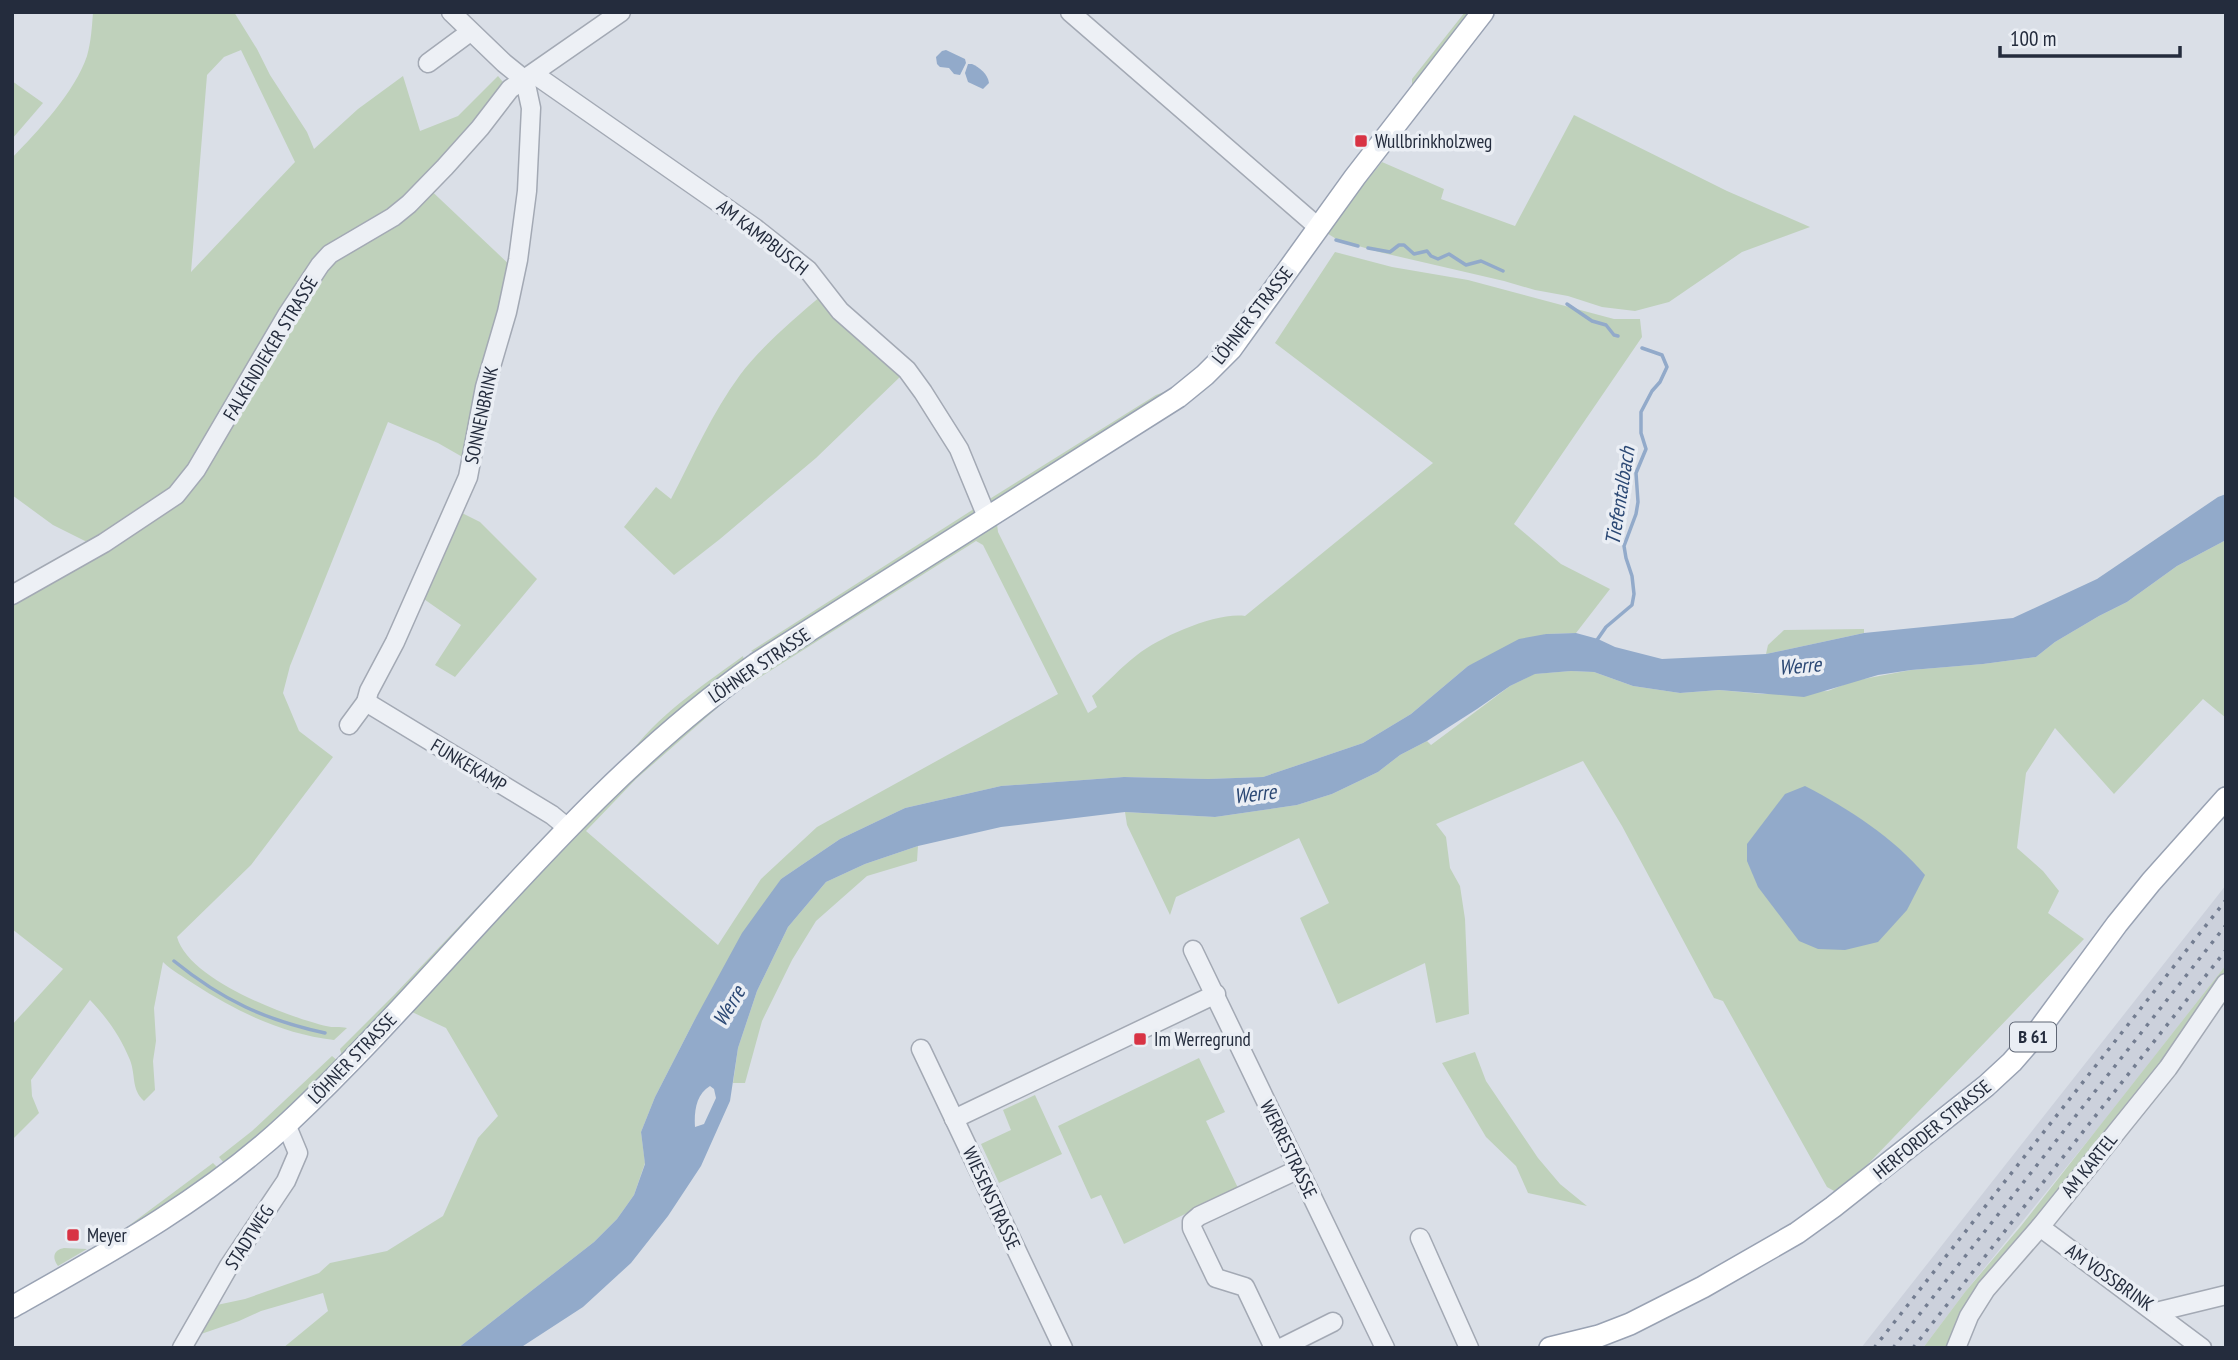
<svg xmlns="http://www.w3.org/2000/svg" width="2238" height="1360" font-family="'PT Sans Narrow',sans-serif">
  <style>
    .built { fill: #ccd1dc }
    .green { fill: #bfd1bb; fill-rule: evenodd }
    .water { fill: #92aaca; fill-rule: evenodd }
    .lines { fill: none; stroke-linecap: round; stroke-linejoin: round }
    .stream { stroke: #92aaca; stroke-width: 3.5 }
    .minor-casing { stroke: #a3a9b4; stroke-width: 21 }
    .major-casing { stroke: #99a2b3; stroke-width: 24 }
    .minor { stroke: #edf0f5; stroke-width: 18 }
    .major { stroke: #fff; stroke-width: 21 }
    .rail { stroke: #737d91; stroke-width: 3.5; stroke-dasharray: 3.5 7; stroke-linecap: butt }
    .poi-dot { fill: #d83344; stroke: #eaeef4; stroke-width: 2.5 }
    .labels { text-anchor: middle; stroke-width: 7; stroke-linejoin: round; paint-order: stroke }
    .shield { fill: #eaeef4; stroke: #5f6674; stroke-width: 2 }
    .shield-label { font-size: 18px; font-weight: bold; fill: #242c3d }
    .poi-label { font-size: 19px; fill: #242c3d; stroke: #eaeef4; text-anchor: start }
    .street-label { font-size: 19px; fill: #242c3d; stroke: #eaeef4 }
    .water-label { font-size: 21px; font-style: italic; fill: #2b4874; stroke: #eaeef4 }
  </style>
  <rect width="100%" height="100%" fill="#dadfe7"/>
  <polygon class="built" points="2226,885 2226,965 2099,1127 1965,1292 1923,1348 1861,1348"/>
  <g class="green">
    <path d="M93,12H234L257,49L270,75L307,132L314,149L358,109L403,76L420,131L458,116L498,76L507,87L422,182L513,268L466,459L438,443L388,422L290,666L283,693L299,731L333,757L251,865L177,937C189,980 285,1016 326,1026C333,1028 340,1026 347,1028L334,1040C283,1034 237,1012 194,984C184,977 172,971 163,962L154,1008L156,1041L153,1061L155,1090L144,1101C131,1089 136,1076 130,1060C120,1036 108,1019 90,1000L31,1080L32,1096L39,1113L12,1140V1025L63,969L12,929V589L89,543L53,525L12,495V158C38,131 75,92 87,56C91,42 92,27 93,12ZM241,50L295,162L191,272L207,75L224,57Z"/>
    <polygon points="1465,12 1475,12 1415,86 1412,85 1412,79"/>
    <polygon points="12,81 43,103 12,139"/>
    <polygon points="1574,115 1727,191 1810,227 1742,252 1669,302 1635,311 1602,307 1568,296 1535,290 1504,281 1379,252 1338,240 1325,232 1382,162 1444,189 1441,199 1515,226"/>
    <path d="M1335,252L1392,267L1468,280L1614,319H1640L1642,337L1514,524L1561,564L1610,589L1576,633L1546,634L1468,666L1411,714L1363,743L1263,777L1208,779L1124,777L1001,786L905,808L840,839L781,879L694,1021L655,1097L641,1132L645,1163L634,1195L617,1219L594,1242L458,1348H283L328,1311L323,1293L261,1311L239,1321L201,1334L192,1348L212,1306L245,1299L319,1273L330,1263L387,1251L443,1216L478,1138L498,1116L446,1028L412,1012L353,1072L581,827L715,700L997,524L998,532L1088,713L1097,707L1092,696C1107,683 1121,667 1137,655C1160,637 1216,612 1245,616L1433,463L1275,343ZM976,541L983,545L1058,694L817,827L761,879L718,945L586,831L636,779L732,695Z"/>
    <path d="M822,295L902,375L816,458L720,539L674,575L624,527L656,487L671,499C693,457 712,413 740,375C761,347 795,318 822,295Z"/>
    <polygon points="1164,392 1165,397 991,503 988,500 1156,395"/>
    <polygon points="977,507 977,512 757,654 751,651"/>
    <polygon points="460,512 480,522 537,579 455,677 435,665 461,625 421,597"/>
    <polygon points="2226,540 2226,718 2203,699 2114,794 2055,728 2026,773 2017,848 2043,871 2059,891 2048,913 2084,939 1846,1187 1836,1192 1827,1187 1723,1001 1714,998 1622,826 1583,761 1436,824 1446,837 1450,868 1460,886 1465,919 1469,1014 1436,1023 1425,963 1338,1004 1300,918 1329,903 1299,838 1176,897 1170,915 1127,825 1125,812 1215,817 1297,805 1332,794 1378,772 1400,755 1427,741 1431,745 1510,686 1534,674 1571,671 1594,672 1633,686 1680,693 1719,690 1763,694 1828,691 1853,681 1911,670 1983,664 2036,657 2055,642 2099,616 2127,602 2177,566"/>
    <polygon points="1864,629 1864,633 1766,654 1768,645 1784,630"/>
    <path d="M743,656L745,665L627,758C656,716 702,686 743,656Z"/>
    <polygon points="556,824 559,826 342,1056 340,1049 395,994"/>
    <polygon points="918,846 917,861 867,876 816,921 792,960 762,1021 745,1083 733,1083 738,1048 757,991 788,927 826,882 865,864"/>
    <polygon points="2226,965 2226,971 2147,1083 1949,1348 1923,1348 1965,1292 2021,1226"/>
    <polygon points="1475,1052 1486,1081 1538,1158 1560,1184 1587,1206 1528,1193 1516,1166 1486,1137 1442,1063"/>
    <polygon points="332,1056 338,1061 299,1105 224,1163 219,1157 252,1131"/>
    <polygon points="1199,1058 1225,1112 1206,1121 1238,1188 1124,1244 1101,1195 1091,1199 1058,1126"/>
    <polygon points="1035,1095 1062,1154 999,1183 981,1144 1011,1130 1003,1110"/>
    <polygon points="213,1163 219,1169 124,1234 115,1236"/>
    <path d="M64,1248L87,1249L58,1266C52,1258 53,1250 64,1248Z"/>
  </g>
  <g class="water">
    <polygon points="946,50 965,59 966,63 960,75 954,74 949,68 940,67 937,64 936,57 942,51"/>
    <path d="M968,64H972C979,67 988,74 989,83L983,89L968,82L965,73Z"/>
    <path d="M2226,494V540L2177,566L2127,602L2099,616L2055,642L2036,657L1983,664L1911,670L1878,675L1804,697L1719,690L1680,693L1633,686L1594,672L1571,671L1535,674L1510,686L1477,709L1427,741L1400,755L1378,772L1332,794L1297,805L1215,817L1125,812L1001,827L918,846L865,864L826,882L788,927L757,991L738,1048L730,1101L701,1166L668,1216L631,1263L583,1307L520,1348H458L594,1242L617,1219L634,1195L645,1164L641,1132L655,1097L694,1021L742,933L781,879L840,839L905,808L1001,786L1124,777L1208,779L1263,777L1363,743L1411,714L1468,666L1519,639L1546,634L1576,633L1598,639L1615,647L1662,659L1766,654L1864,633L2013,618L2097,579L2218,497ZM710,1086L714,1089L716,1098L704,1124L695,1127C694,1112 696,1094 710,1086Z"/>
    <path d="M1805,786C1849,809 1893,837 1925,875L1907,910L1878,942L1845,950L1818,949L1799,941L1758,887L1747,861V844L1785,794Z"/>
  </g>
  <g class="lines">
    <g class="stream">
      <polyline points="1336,240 1358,246"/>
      <polyline points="1368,248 1390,252 1399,245 1404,245 1414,254 1427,251 1431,256 1438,259 1449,254 1466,265 1481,261 1503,271"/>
      <polyline points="1567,304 1592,321 1606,325 1614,335 1618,336"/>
      <polyline points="1597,640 1606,627 1632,605 1634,594 1632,576 1626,558 1624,546 1636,514 1638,502 1636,473 1646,449 1641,433 1641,412 1652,391 1660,382 1667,367 1662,355 1642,348"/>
      <path d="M174,961C222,1000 265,1020 325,1033"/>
    </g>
    <g class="minor-casing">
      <g id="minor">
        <polyline points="451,12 504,63 525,80"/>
        <polyline points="1070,12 1318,227"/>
        <polyline points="428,63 470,32"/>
        <polyline points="534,74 755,228 808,270 840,311 907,370 923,392 959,449 987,517"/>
        <polyline points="12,595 104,543 176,495 196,470 287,315 320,265 330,254 393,217 409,204 445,167 480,128 510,89 621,12"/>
        <polyline points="366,702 552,815 569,829"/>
        <polyline points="349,725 366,702 369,691 395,642 468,477 485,387 507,312 518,260 527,191 531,108 525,80"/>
        <polyline points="1193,950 1385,1348"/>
        <polyline points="921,1049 1063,1348"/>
        <polyline points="954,1119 1216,994"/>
        <polyline points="2040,1227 2202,1348"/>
        <polyline points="1420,1238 1469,1348"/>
        <polyline points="2156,1312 2226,1295"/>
        <polyline points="182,1348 229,1266 286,1181 298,1153 286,1124"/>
        <polyline points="1274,1348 1245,1287 1216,1278 1192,1228 1192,1222 1199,1216 1299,1169"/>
        <polyline points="1281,1348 1333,1322"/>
        <polyline points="1956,1348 1969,1316 1986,1289 2040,1227 2168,1068 2226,983"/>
      </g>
    </g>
    <g class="major-casing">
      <g id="major">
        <path d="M12,1307C108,1253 208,1198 289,1122C447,973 577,790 756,664L1178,397L1205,375L1231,349L1355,177L1483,12"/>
        <polyline points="1550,1348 1599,1336 1630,1324 1703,1287 1797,1233 1833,1207 1986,1086 2012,1062 2033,1038 2117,924 2151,882 2226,798"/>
      </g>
    </g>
    <use href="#minor" class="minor"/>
    <use href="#major" class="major"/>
    <g class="rail">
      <polyline points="1874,1348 2226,900"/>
      <polyline points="1893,1348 2226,925"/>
      <polyline points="1913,1348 2226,950"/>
    </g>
  </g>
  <g class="poi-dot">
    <rect x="1354" y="134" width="14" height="14" rx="3.5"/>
    <rect x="1133" y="1032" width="14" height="14" rx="3.5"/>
    <rect x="66" y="1228" width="14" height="14" rx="3.5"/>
  </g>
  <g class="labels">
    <rect class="shield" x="2010" y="1022.5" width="46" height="29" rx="5"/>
    <g class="shield-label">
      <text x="2033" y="1043">B 61</text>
    </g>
    <g class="poi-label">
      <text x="1375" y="148">Wullbrinkholzweg</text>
      <text x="1154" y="1046">Im Werregrund</text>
      <text x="87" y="1242">Meyer</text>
    </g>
    <g class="street-label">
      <text transform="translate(763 237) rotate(38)" y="7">AM KAMPBUSCH</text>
      <text transform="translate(1252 315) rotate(-52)" y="7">LÖHNER STRASSE</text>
      <text transform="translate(270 348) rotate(-59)" y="7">FALKENDIEKER STRASSE</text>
      <text transform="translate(481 415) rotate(-78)" y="7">SONNENBRINK</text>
      <text transform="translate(759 665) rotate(-34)" y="7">LÖHNER STRASSE</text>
      <text transform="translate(469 765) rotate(31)" y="7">FUNKEKAMP</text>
      <text transform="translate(352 1058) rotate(-46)" y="7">LÖHNER STRASSE</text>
      <text transform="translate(1932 1129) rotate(-39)" y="7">HERFORDER STRASSE</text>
      <text transform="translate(1289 1149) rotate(64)" y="7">WERRESTRASSE</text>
      <text transform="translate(2089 1165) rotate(-51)" y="7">AM KARTEL</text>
      <text transform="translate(992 1198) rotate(65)" y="7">WIESENSTRASSE</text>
      <text transform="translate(249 1237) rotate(-57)" y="7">STADTWEG</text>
      <text transform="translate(2110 1277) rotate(35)" y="7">AM VOSSBRINK</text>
    </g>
    <g class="water-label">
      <text transform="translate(1620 496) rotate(-81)" y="7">Tiefentalbach</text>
      <text transform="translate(1800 666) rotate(-5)" y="7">Werre</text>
      <text transform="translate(1255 794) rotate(-7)" y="7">Werre</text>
      <text transform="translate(729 1006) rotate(-59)" y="7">Werre</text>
    </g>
  </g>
  <rect width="2238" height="1360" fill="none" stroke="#242c3d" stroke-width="28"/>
  <path d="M2000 46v10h180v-10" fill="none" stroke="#242c3d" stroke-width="3.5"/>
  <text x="2010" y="46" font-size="21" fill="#242c3d" stroke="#eaeef4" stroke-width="5" paint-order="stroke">100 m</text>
</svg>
